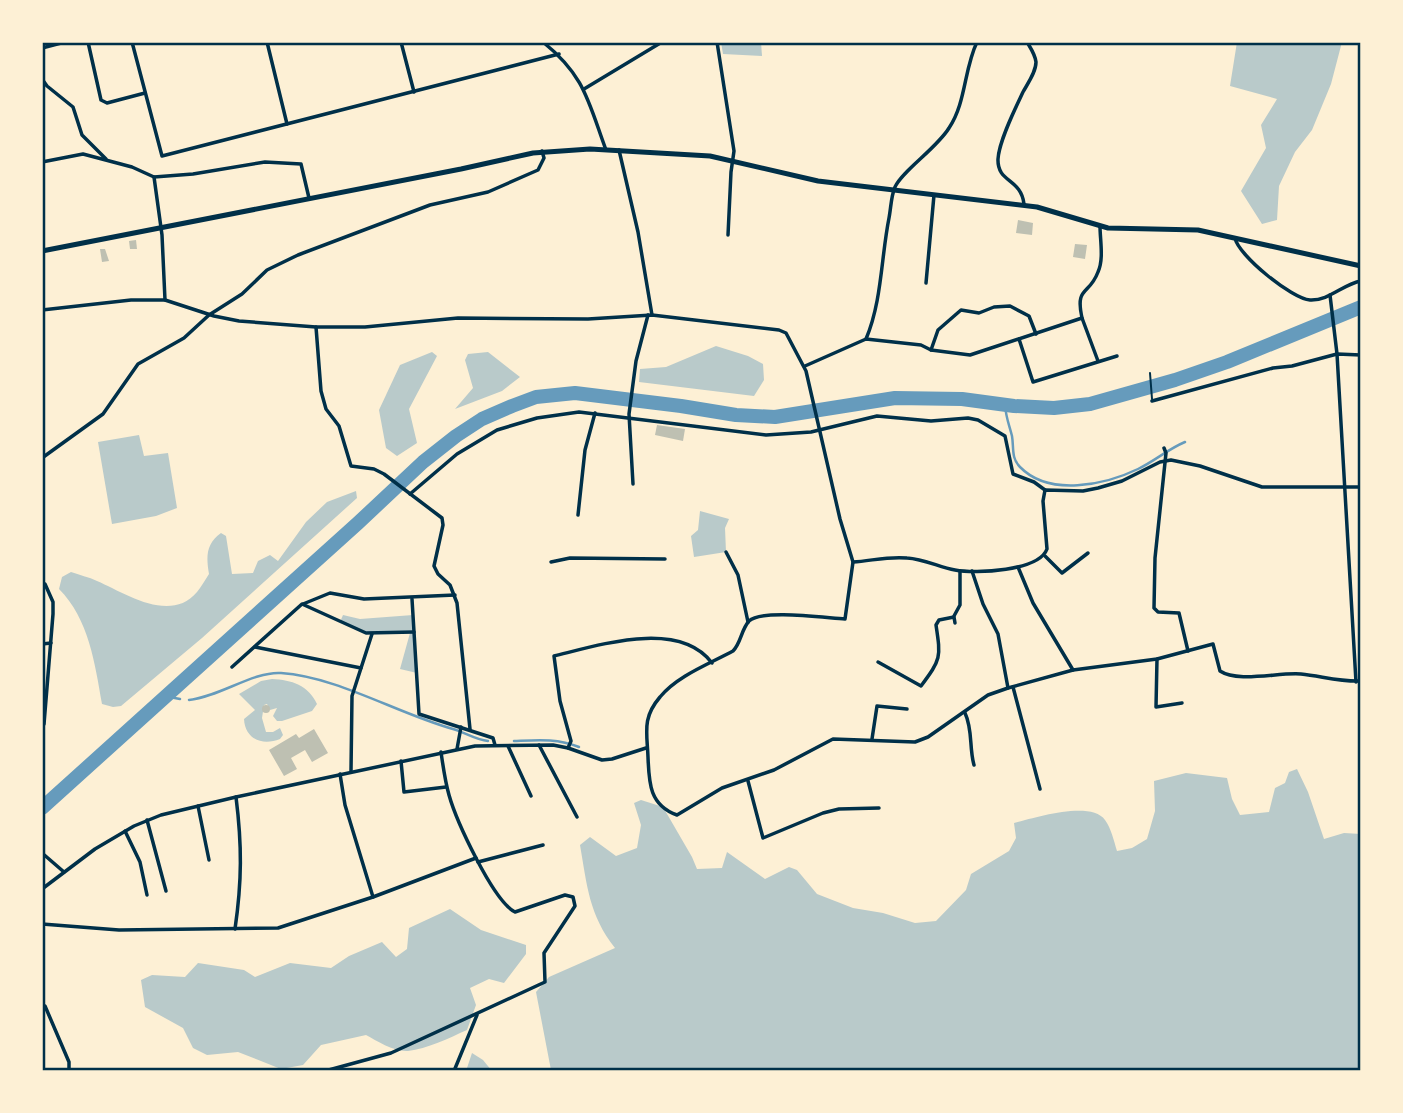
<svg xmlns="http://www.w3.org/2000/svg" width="1403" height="1113" font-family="'Noto Serif',serif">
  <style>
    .green { fill: #b9caca }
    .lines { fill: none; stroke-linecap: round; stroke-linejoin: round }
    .stream { stroke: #669bbc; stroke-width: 2.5 }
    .river { stroke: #669bbc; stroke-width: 14 }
    .building { fill: #bec0b2 }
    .service { stroke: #003049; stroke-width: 2 }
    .minor { stroke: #003049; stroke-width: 3.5 }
    .primary { stroke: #003049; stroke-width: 5 }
    .neatline { fill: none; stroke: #003049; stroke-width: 2.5 }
  </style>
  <rect width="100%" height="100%" fill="#fdf0d5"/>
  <g class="green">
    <polygon points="721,42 761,42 762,56 723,54"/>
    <polygon points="1237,42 1342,42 1331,84 1312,130 1295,152 1279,186 1277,220 1262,224 1241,191 1266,148 1261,125 1277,99 1230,86"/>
    <polygon points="716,346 748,356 763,364 764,380 754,396 639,382 640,369 666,367"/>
    <polygon points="432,352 437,356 409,409 417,443 397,456 386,448 379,410 400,365"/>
    <polygon points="488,352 520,377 502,391 455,409 473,388 465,360 468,354"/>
    <polygon points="139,435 144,456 168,453 177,508 156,516 112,524 98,442"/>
    <path d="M356,491L357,498L202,638L121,706L113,707L102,704C95,664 89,619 59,589L62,577L71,572C79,575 89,577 97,581C125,593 170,624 197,592C201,587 205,580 209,574C206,556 206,544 221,533L226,536L232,574L253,573L258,561L270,555L278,561L306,522L327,502Z"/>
    <polygon points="700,511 729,519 725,528 726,552 694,557 691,536 698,530"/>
    <polygon points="343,615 360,619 413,615 417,673 400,669 410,633 372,634 340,622"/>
    <path d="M272,679C292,680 308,685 317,704L312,711L282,721H277L273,716L277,708L270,710L267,704L264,705L262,718L266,732H273L280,728L283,735L280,739C262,746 245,739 244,719L255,710L239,694L261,681Z"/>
    <path d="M1297,769L1308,792L1324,839L1344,833L1361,834V1071H545L551,1070L536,992L549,977L615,948C589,915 587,885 580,845L590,837L616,856L637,848L641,825L634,803L641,800L663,807L692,857L697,869L722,868L727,852L765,879L789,867L797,870L817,894L853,908L883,913L915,923L936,921L966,890L971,874L1009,851L1016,838L1014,823C1034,818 1091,800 1105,820C1111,828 1114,841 1117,851L1132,848L1147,839L1155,811L1154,781L1186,773L1227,778L1232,799L1240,815L1269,812L1275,788L1285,783L1289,772Z"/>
    <path d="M450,909L481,930L526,945V954L504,983L489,979L470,988L476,1005L467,1030C449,1038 427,1049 408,1051C394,1052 377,1041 366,1035L321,1045L303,1065L281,1069L238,1052L207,1055L193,1048L183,1028L145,1007L141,980L152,975L185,977L198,963L244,970L255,977L290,963L331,968L349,956L382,942L396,957L407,949L409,928Z"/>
    <polygon points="472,1053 483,1060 492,1071 466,1071"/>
  </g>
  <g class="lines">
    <g class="stream">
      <path d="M1005,405C1006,418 1009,424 1012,436C1014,448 1011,458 1020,467C1049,497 1105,485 1138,469C1155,461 1168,449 1185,442"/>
      <polyline points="164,696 180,699"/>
      <path d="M189,700C219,697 254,671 281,673C338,677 396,713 453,729C464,732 476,740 488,741"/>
      <path d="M514,741C537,740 557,738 579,747"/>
    </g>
    <polyline class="river" points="42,808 358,523 423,462 456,436 482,419 512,406 536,397 575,393 681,406 736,415 775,417 895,398 962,399 1014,406 1054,408 1090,404 1175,380 1227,362 1361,307"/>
  </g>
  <g class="building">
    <polygon points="1018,220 1033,223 1032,235 1016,233"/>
    <polygon points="136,240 137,249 130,249 129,241"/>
    <polygon points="1075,244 1087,245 1085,259 1073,257"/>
    <polygon points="100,249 105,249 109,261 102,262"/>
    <polygon points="657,425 685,429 683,441 655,435"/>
    <circle cx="266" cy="709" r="4"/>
    <polygon points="314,729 328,753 312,762 305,750 291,758 297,769 284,776 269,750 296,734 299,738"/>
  </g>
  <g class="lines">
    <polyline class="service" points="1150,373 1152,399"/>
    <g class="minor">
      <polyline points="88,42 101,100 107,103 145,93"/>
      <polyline points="132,42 162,156 559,54"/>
      <polyline points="267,42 287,124"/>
      <polyline points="401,42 414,92"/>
      <path d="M543,42C585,76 588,101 606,150"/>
      <polyline points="717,42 734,151 731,172 728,235"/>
      <polyline points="42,48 65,42"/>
      <polyline points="42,79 47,86 73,107 82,135 106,159"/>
      <polyline points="584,89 662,42"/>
      <polyline points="619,150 638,232 652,315"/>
      <polyline points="42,162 83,154 132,167 154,177 193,174 265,162 301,164 309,198"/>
      <polyline points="154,177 162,235 165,300"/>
      <path d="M1024,204C1021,178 997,183 998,159C999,141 1015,109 1023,92C1028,83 1036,72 1036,62C1035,54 1031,49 1027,42"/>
      <path d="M1235,238C1238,255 1292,299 1310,300C1329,301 1343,284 1361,281"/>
      <polyline points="926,283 934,195"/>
      <polyline points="1330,295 1337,354 1356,682"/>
      <path d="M42,310L131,300H165L214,316L239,321L316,327H365L458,318L588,319L652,315L779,330L786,333L806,371L840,519L853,562L845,619C826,618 762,609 749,621C741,630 741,643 733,651C709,664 677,676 660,697C642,718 647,732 648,757C649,782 649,805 677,815L722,788L774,770L833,739L915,742L928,737L988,695L1008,688L1073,670L1157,659L1213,644L1220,671C1238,683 1279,672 1301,674C1321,676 1340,682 1361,681"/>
      <polyline points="1082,318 1098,361"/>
      <polyline points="316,327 321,391 326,409 339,426 351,466 374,469 384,474 442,518 443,525 434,566 438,574 450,585 457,603 470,729"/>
      <path d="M866,339C882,301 881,258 889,218C891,208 891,196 895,187C902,171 937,148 949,128C966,103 964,69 977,42"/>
      <polyline points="1019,339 1033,382 1117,356"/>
      <polyline points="931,350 938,330 961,310 979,313 994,307 1010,306 1029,316 1036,334"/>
      <path d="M805,366L866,339L921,345L931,350L970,355L1082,318C1075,286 1089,296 1098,272C1104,259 1100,240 1100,226"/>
      <polyline points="1152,401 1273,368 1292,366 1337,354 1361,355"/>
      <polyline points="1164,448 1166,453 1155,558 1154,608 1158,612 1179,613 1188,651"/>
      <polyline points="42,458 103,414 138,364 184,338 209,315 242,294 267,270 298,255 430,205 488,192 538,170 544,158 542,151"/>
      <polyline points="633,484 629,414 636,361 648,315"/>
      <polyline points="410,494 457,454 497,430 537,418 579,412 766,435 811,432 877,416 931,421 968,418 978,420 1005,436 1013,474 1034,482 1045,490"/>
      <polyline points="578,515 585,450 595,413"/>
      <polyline points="726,552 738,575 748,622"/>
      <polyline points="1045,556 1062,573 1088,553"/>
      <polyline points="551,562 570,558 665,559"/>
      <path d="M853,562C871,561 888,556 907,558C924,559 939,567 955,570C976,574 1039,571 1047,549L1043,501L1045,490L1083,491L1098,488L1122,481L1160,462L1171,460L1200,466L1262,487H1361"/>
      <polyline points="1018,567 1033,603 1073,670"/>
      <polyline points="972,571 983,604 998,634 1008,688"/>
      <polyline points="412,599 419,714 493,738 495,745"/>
      <polyline points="303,604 330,593 364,599 455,595"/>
      <polyline points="954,616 960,605 960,571"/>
      <polyline points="42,644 51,643"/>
      <polyline points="255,647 361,668"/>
      <polyline points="1157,659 1156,707 1182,703"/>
      <path d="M878,662L921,686C941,659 941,658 936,625L939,620L954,617L955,623"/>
      <polyline points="232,667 302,604 366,633 414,632"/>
      <polyline points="1013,687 1040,789"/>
      <path d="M965,713C973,730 969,748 974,765"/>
      <polyline points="42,724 44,724 53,614 53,602 45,584"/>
      <polyline points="872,739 877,706 907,709"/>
      <polyline points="539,745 577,817"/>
      <polyline points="508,746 531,796"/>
      <path d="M568,748L571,741L560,701L554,656C599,645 679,619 712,663"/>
      <polyline points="457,749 461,727"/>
      <polyline points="401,761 404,792 446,787"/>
      <polyline points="351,771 352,696 372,634"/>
      <polyline points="340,774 345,805 373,897"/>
      <polyline points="748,781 763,838 823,813 839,809 879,808"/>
      <polyline points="198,806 209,860"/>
      <polyline points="147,820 166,891"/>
      <polyline points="125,831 140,862 147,895"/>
      <polyline points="42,853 64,872"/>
      <polyline points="478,862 543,845"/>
      <polyline points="42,889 95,849 134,826 161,815 236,797 475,746 553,745 568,748 602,760 612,759 646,748"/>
      <polyline points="42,924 119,930 278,928 373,897 476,858"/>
      <path d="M235,929C242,881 242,845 236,797"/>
      <polyline points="42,1006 45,1006 69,1062 69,1071"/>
      <path d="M325,1071L391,1053L545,982L544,953L575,906L573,897L565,895L515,912C493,901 456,820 449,795C445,781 443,766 441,752"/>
      <polyline points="454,1071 477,1015"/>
    </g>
    <polyline class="primary" points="42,251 461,169 533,153 590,149 710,156 818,181 1037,207 1108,228 1198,230 1361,266"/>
  </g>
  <rect width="1403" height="1113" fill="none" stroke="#fdf0d5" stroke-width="88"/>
  <rect x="44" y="44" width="1315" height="1025" class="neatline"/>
</svg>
